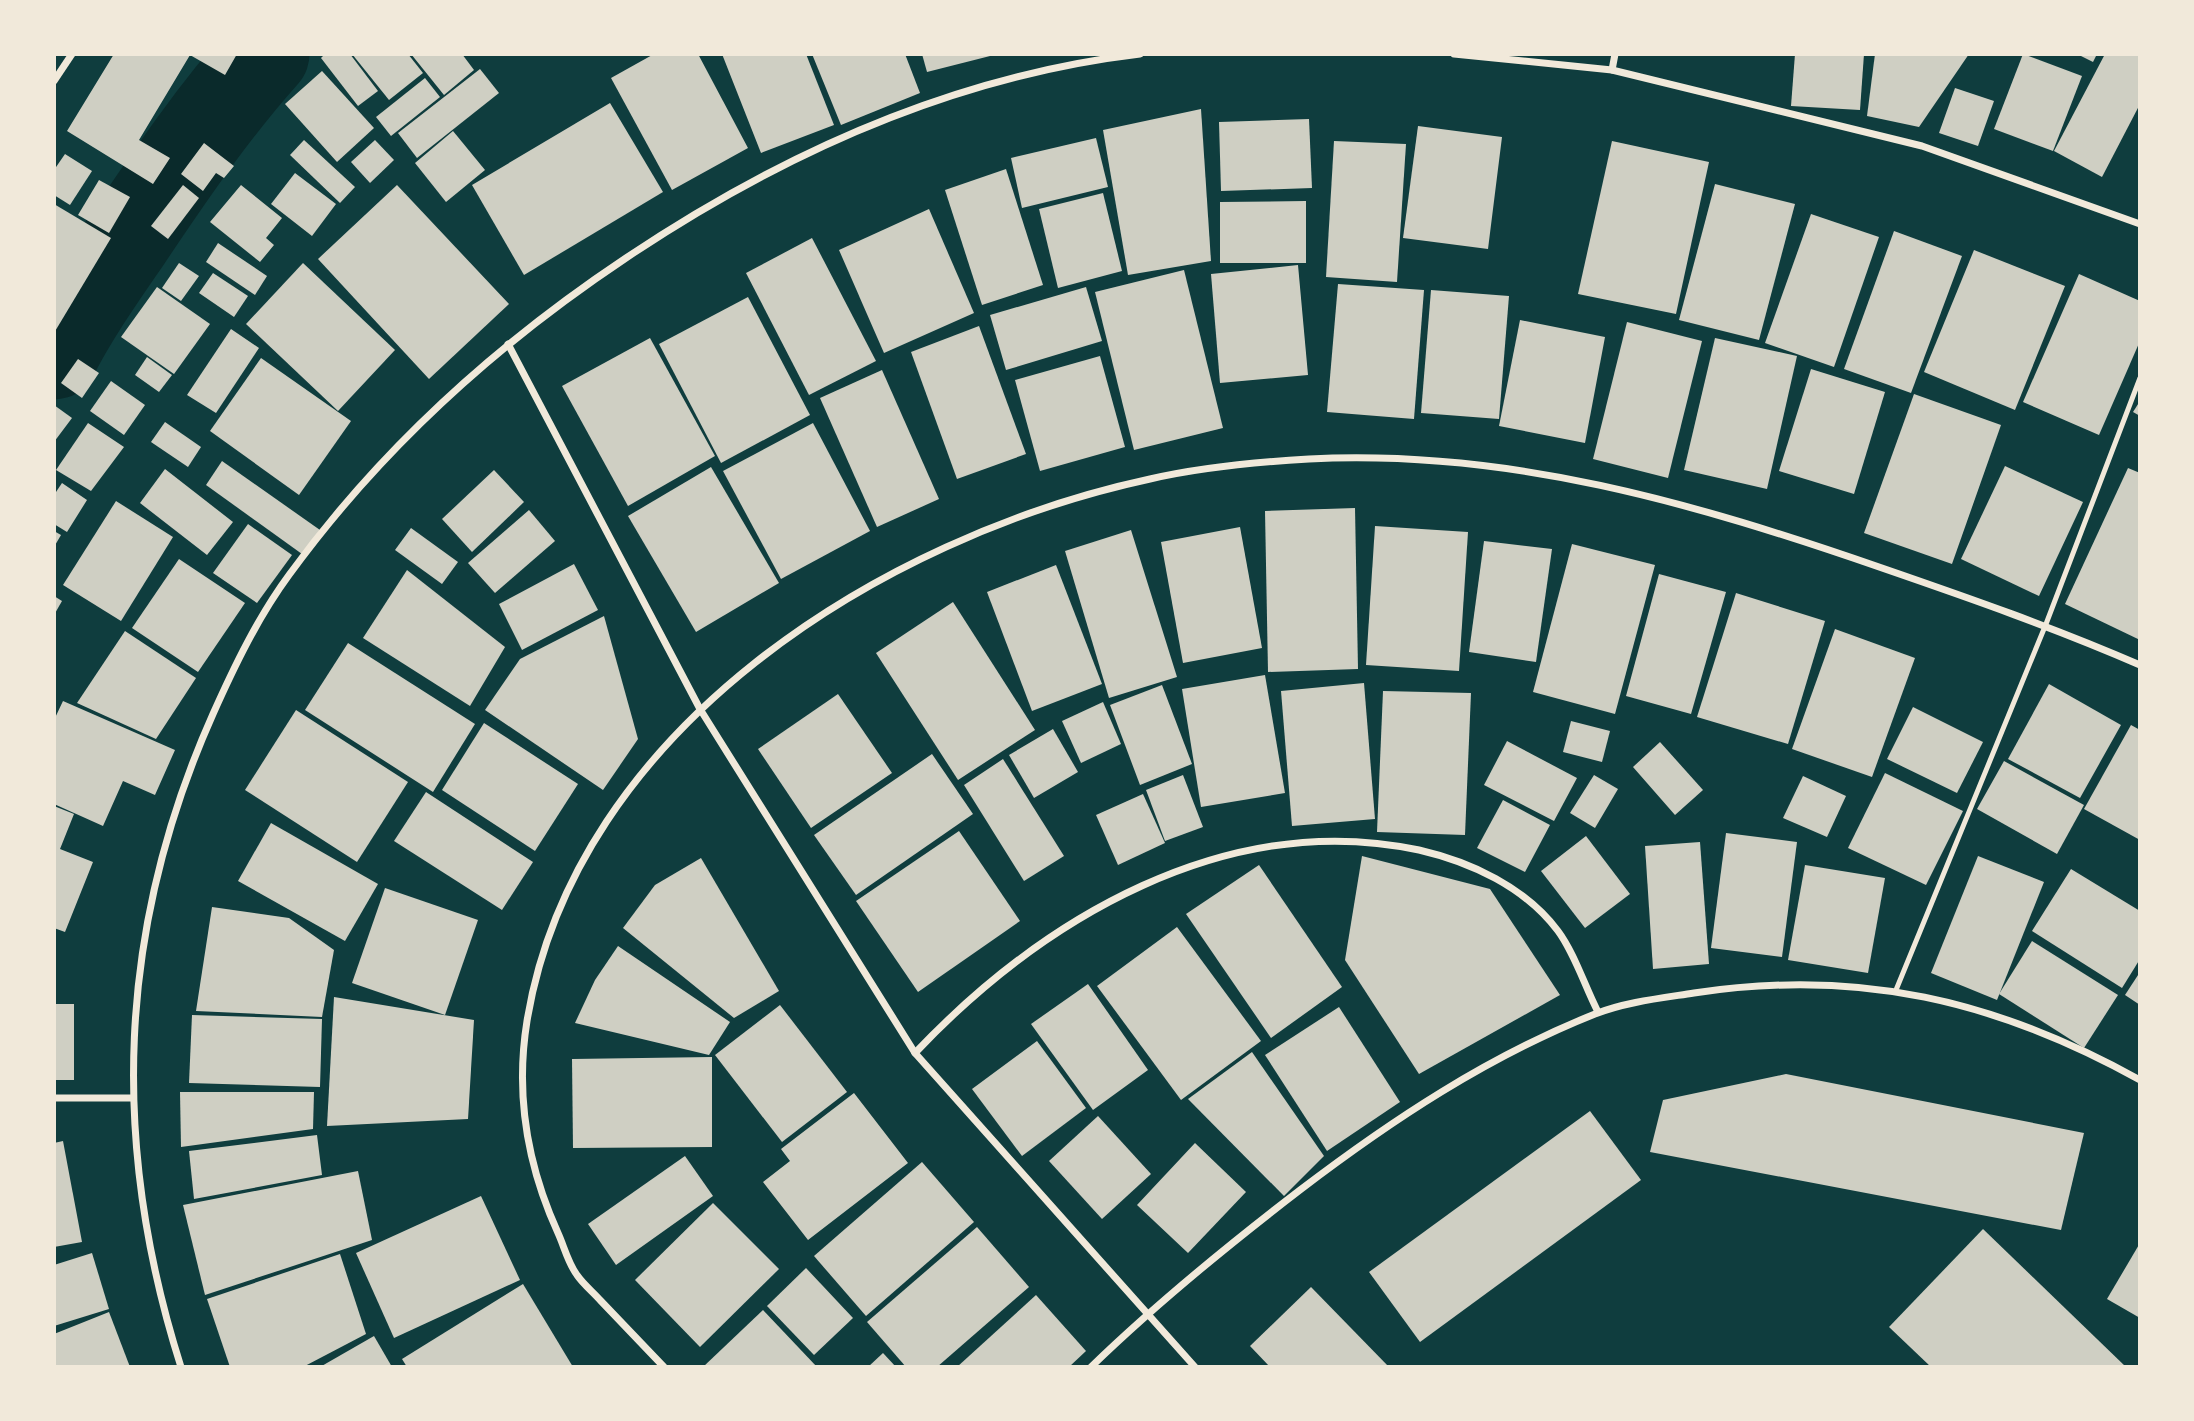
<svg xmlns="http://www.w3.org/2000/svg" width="2194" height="1421" font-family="Roboto,sans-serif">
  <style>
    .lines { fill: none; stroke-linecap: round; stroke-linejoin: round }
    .river { stroke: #0a2a2b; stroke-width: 89 }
    .building { fill: #cfcfc3 }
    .service { stroke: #f1e9da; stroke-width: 5 }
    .minor { stroke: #f1e9da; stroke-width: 7 }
  </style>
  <rect width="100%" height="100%" fill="#0f3d3e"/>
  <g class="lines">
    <path class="river" d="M54,355C75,314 102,276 128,238C171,174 214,111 265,54"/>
  </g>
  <g class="building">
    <polygon points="114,54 237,54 225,75 190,55 139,140 170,158 153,184 67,131"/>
    <polygon points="325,54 350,54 378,91 358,106 321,58"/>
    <polygon points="352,54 408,54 423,73 389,100"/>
    <polygon points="411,54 462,54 474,70 444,95"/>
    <polygon points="654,54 698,54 748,148 672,190 611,78"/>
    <polygon points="722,54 806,54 834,125 761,153"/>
    <polygon points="812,54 905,54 920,93 841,125"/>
    <polygon points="922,54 994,54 994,55 927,72"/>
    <polygon points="1795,54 1864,54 1860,110 1791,106"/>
    <polygon points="1875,54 1969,54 1919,127 1867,116"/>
    <polygon points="2023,54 2082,76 2053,151 1994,129"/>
    <polygon points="2077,54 2097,54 2093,62"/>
    <polygon points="2105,54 2140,54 2140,104 2102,177 2054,151"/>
    <polygon points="480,69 499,93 417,158 398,133"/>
    <polygon points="322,71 374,128 337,162 285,104"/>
    <polygon points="425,78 440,97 391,136 376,117"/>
    <polygon points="1955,88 1994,101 1978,146 1939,133"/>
    <polygon points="610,103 663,192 524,275 472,185"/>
    <polygon points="1201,109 1211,261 1128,275 1103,130"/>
    <polygon points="1309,119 1312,188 1221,191 1219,122"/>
    <polygon points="1418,126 1502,137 1488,249 1403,238"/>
    <polygon points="453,131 485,170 446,202 415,163"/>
    <polygon points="1096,138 1108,187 1022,208 1011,158"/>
    <polygon points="304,140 355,187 340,203 290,155"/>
    <polygon points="375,140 394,160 370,183 351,162"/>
    <polygon points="1334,141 1406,144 1397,282 1326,277"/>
    <polygon points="1612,141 1709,162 1676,314 1578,294"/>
    <polygon points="204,143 234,166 224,178 216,173 203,191 181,174"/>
    <polygon points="65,154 92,171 70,205 54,195 54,170"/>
    <polygon points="1006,169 1043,285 982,305 945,190"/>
    <polygon points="295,173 336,204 312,236 271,204"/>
    <polygon points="99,180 130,197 109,233 78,215"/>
    <polygon points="1715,184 1795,204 1759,340 1679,320"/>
    <polygon points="183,185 199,198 168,239 151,226"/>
    <polygon points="241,185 282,218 266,238 274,245 260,262 210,222"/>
    <polygon points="397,185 509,304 429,379 318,259"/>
    <polygon points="1103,193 1122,271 1058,288 1039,209"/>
    <polygon points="1306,201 1306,263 1220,263 1220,202"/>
    <polygon points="54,204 111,238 54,333"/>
    <polygon points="929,209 974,313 884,353 839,250"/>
    <polygon points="1811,214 1879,237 1834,367 1765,343"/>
    <polygon points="1894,231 1962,256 1911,393 1844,369"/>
    <polygon points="812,238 876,361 809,395 746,273"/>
    <polygon points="218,243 267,276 255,295 206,262"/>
    <polygon points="1974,250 2065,286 2015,410 1924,372"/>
    <polygon points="179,263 199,276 181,301 162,288"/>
    <polygon points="303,263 395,350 338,411 246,324"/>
    <polygon points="1298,265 1308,375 1220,383 1211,274"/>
    <polygon points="1184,270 1223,428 1134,450 1095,292"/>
    <polygon points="213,273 248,296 234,317 199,293"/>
    <polygon points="2079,274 2140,301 2140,341 2099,435 2023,402"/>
    <polygon points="1338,284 1424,290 1414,419 1327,412"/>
    <polygon points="157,287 210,324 174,374 121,337"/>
    <polygon points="1086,287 1102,341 1006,370 990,315"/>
    <polygon points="1431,290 1509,296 1499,419 1421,413"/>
    <polygon points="748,297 810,415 721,463 659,344"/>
    <polygon points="1520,320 1605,337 1585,443 1499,426"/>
    <polygon points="1627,322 1702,341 1668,478 1593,459"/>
    <polygon points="979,326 1026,454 957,479 911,352"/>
    <polygon points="231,329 259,348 216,413 187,395"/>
    <polygon points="650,338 715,456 628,506 562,386"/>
    <polygon points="1715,338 1797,356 1767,489 1684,470"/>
    <polygon points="1100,356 1125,447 1040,471 1015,380"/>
    <polygon points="147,357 172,375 159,392 135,375"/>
    <polygon points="261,358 351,421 299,495 210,431"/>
    <polygon points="78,359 99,373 82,398 61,383"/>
    <polygon points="1811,369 1885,392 1854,494 1779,471"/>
    <polygon points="882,370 939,499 877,527 820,398"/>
    <polygon points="111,381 145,405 124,435 90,411"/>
    <polygon points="1914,394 2001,425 1952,564 1864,533"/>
    <polygon points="2140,401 2140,416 2133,412"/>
    <polygon points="54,405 72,418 54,442"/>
    <polygon points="165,422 201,447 188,467 151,442"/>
    <polygon points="88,423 124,447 91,491 56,470"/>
    <polygon points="813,423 870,531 781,579 723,471"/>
    <polygon points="222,461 320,530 302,554 206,485"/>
    <polygon points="2005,466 2083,502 2039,596 1961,559"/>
    <polygon points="711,467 779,583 696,632 628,516"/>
    <polygon points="2128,468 2140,473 2140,640 2065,604"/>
    <polygon points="165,469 233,522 207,555 140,503"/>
    <polygon points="494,470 524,502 472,552 442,519"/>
    <polygon points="62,483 87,500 67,532 54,524 54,495"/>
    <polygon points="116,501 173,537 121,621 63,585"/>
    <polygon points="1355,508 1358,669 1268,672 1265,511"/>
    <polygon points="529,510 555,541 495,593 468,563"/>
    <polygon points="248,524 292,555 257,603 213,573"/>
    <polygon points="1375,526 1468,532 1459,671 1366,665"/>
    <polygon points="1240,527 1262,648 1183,663 1161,542"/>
    <polygon points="411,528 458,562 442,584 395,550"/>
    <polygon points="1131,530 1177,677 1109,698 1065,551"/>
    <polygon points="54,531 61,535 54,547"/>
    <polygon points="1484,541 1552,549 1536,662 1469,652"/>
    <polygon points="1572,544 1655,565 1615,714 1533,692"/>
    <polygon points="179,559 245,603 198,672 132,628"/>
    <polygon points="574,564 598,610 522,650 499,604"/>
    <polygon points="1056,565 1102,684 1032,711 987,592"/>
    <polygon points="407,570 505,647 470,706 363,638"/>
    <polygon points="1659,574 1726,592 1691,714 1626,696"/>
    <polygon points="1736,593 1825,621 1788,744 1697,717"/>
    <polygon points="54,596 62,601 54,615"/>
    <polygon points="953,602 1035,730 958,780 876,653"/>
    <polygon points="604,616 638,739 603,790 485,710 520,659"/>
    <polygon points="1835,629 1915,658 1872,777 1792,749"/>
    <polygon points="125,631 196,678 156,739 77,703"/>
    <polygon points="348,643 475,724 433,792 305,710"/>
    <polygon points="1265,675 1285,793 1201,807 1182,689"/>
    <polygon points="1364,683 1375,819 1292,826 1281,691"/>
    <polygon points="2049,684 2121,725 2080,798 2008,759"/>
    <polygon points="1162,685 1192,764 1140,785 1110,705"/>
    <polygon points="1383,691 1471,693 1465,835 1377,832"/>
    <polygon points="838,694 892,773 811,828 758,749"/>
    <polygon points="63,701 175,750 155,795 123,781 103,826 54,804 54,720"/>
    <polygon points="1103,702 1121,744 1081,763 1062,721"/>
    <polygon points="1913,707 1983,742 1957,793 1887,759"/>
    <polygon points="296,710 408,782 357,862 245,790"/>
    <polygon points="1571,721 1610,731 1602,762 1563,752"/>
    <polygon points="484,723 578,784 535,851 442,790"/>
    <polygon points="2131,725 2140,730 2140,840 2084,809"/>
    <polygon points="1053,729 1078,772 1034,798 1009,755"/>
    <polygon points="1507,741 1577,778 1554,821 1484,785"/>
    <polygon points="1660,742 1703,790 1675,815 1633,767"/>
    <polygon points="932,754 973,814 856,895 814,835"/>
    <polygon points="1003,759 1064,856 1024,881 964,785"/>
    <polygon points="2004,761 2084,805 2057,854 1977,809"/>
    <polygon points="1885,773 1963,811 1926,885 1848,848"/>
    <polygon points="1183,775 1203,827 1165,841 1146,790"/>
    <polygon points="1594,775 1618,789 1595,828 1570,813"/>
    <polygon points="1803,776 1846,796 1827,837 1783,818"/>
    <polygon points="426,792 533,862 502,910 394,841"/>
    <polygon points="1143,794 1165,843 1118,865 1096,815"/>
    <polygon points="1503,800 1550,825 1525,872 1477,848"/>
    <polygon points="54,806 74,814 60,849 93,862 65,932 54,928"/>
    <polygon points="271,823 378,884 345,941 238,881"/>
    <polygon points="959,831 1020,921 918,992 856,901"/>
    <polygon points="1726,833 1797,842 1782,957 1711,948"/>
    <polygon points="1586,836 1630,894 1585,928 1541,871"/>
    <polygon points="1700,842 1709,964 1653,969 1645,846"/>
    <polygon points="1362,856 1490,889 1560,995 1419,1074 1345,960"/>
    <polygon points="1978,856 2044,882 1997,1000 1931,973"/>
    <polygon points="701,858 779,991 734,1018 623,928 655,885"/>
    <polygon points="1259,865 1342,987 1271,1038 1186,914"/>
    <polygon points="1805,865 1885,878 1868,973 1788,960"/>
    <polygon points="2071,869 2140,911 2140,959 2122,988 2032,931"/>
    <polygon points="385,888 478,920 445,1015 352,983"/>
    <polygon points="212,907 289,918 334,950 322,1017 196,1011"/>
    <polygon points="1177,927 1261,1041 1181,1100 1097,986"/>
    <polygon points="2032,941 2118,995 2084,1048 1999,994"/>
    <polygon points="618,946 730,1022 709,1055 575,1023 595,980"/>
    <polygon points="2140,972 2140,1005 2125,995"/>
    <polygon points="1088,984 1148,1070 1093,1110 1031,1024"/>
    <polygon points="334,997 474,1020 468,1119 327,1126"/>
    <rect x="54" y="1004" width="20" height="76"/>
    <polygon points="780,1005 847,1092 782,1142 715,1055"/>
    <polygon points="1339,1007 1400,1102 1327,1151 1265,1055"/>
    <polygon points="192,1015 322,1019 320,1087 189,1083"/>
    <polygon points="1037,1041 1086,1108 1022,1156 972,1089"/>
    <polygon points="1252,1052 1324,1156 1284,1196 1188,1099"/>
    <polygon points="712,1057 712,1147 573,1148 572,1059"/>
    <polygon points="1786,1074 2084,1133 2061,1230 1650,1152 1663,1100"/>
    <polygon points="180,1092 314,1092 313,1129 181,1147"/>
    <polygon points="854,1093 908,1163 808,1240 763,1182 790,1161 781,1149"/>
    <polygon points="1590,1111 1641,1180 1420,1342 1369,1272"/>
    <polygon points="1098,1116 1151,1174 1102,1219 1049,1161"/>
    <polygon points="317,1135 322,1175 194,1199 189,1151"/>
    <polygon points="63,1141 82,1242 54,1247 54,1143"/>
    <polygon points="1195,1143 1246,1192 1188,1253 1137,1205"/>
    <polygon points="685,1156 713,1196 616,1265 588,1224"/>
    <polygon points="922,1162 974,1222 866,1316 814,1256"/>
    <polygon points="358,1171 372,1240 205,1295 183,1205"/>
    <polygon points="481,1196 520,1280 394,1338 356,1253"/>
    <polygon points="713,1203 779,1269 700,1347 635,1280"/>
    <polygon points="977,1227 1029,1287 937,1367 906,1367 867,1322"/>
    <polygon points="1983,1229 2126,1367 1931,1367 1889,1327"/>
    <polygon points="2140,1243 2140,1318 2107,1299"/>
    <polygon points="92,1253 109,1309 54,1326 54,1265"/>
    <polygon points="340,1254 366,1334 303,1367 230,1367 207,1299"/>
    <polygon points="806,1268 853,1318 814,1355 767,1306"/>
    <polygon points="523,1284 573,1367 407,1367 402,1359"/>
    <polygon points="1311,1287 1389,1367 1270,1367 1250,1346"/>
    <polygon points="1036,1295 1086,1351 1069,1367 957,1367"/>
    <polygon points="763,1310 817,1367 703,1367"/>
    <polygon points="109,1312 130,1367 54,1367 54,1334"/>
    <polygon points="374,1336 392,1367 320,1367"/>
    <polygon points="883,1353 896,1367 868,1367"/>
  </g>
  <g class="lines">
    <polyline class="service" points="1896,990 2046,624 2140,378"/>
    <g class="minor">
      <polyline points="1454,54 1612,70 1922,146 2140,224"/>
      <polyline points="1612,70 1615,54"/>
      <polyline points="54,81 72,54"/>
      <polyline points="508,344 700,709 915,1053 1195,1367"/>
      <path d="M915,1053C1043,918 1226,809 1419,850C1471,862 1525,887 1558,931C1575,954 1585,987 1598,1012"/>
      <polyline points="54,1098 132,1098"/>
      <path d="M181,1367C110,1144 117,929 213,714C234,667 258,617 289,575C380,450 497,344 626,258C781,154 954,76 1140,54"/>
      <path d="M664,1367C643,1345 621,1322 600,1300C593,1292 583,1284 577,1275C568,1263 564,1246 558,1233C527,1165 515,1095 527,1021C575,729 881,537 1150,479C1202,467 1256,462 1309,459C1510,449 1694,503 1882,568C1969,598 2055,628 2140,665"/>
      <path d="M1091,1367C1157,1303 1227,1246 1300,1190C1392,1120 1487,1057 1595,1014C1625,1002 1662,998 1694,993C1858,968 1996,1000 2140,1080"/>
    </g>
  </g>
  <rect width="2194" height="1421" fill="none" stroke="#f1e9da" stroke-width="112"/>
</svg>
